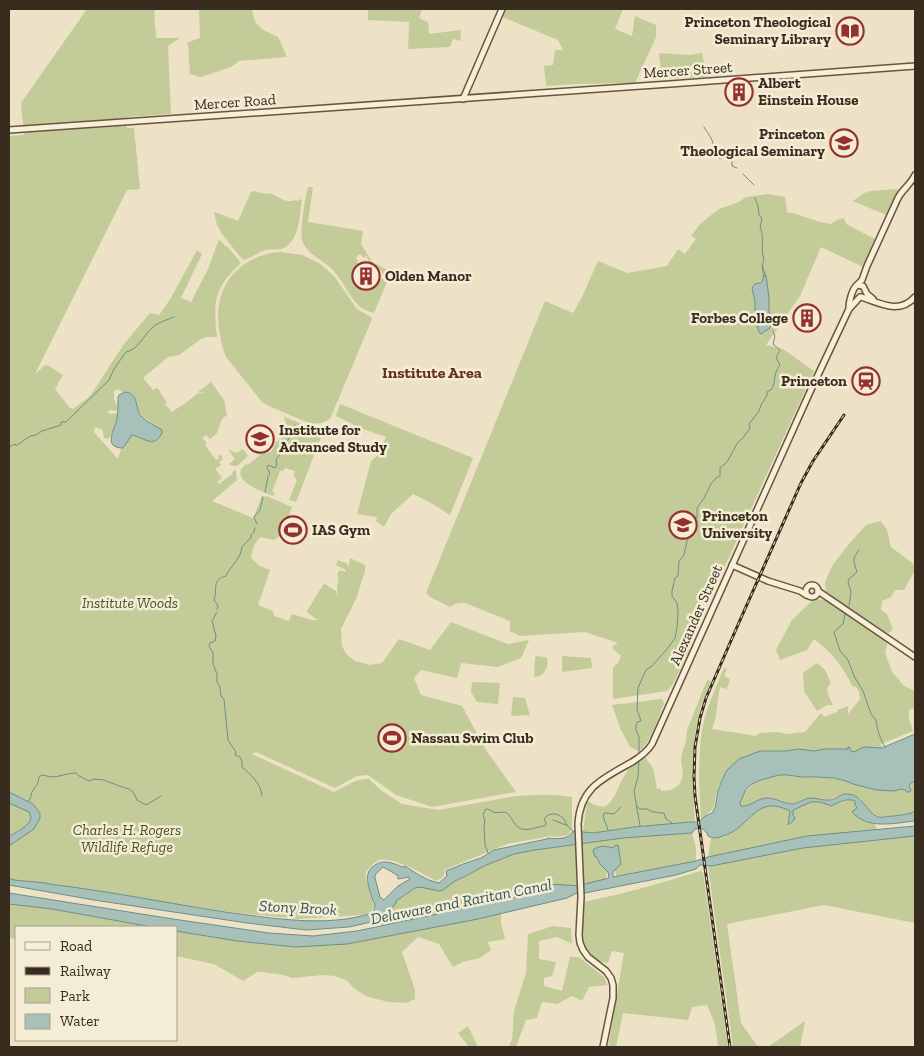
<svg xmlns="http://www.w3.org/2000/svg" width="924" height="1056" font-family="'Zilla Slab',serif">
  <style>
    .green { fill: #c3cb99; fill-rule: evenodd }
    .water { fill: #a7c0ba; stroke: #6e8e87; fill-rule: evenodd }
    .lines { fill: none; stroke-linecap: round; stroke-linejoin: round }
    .stream { stroke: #6e8e87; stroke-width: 1 }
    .secondary-casing { stroke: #69553f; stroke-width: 8 }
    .secondary { stroke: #f8efd8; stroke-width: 5 }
    .rail-casing { stroke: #382c1f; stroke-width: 3 }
    .rail { stroke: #f4ecd4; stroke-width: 1; stroke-dasharray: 4; stroke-linecap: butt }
    .labels { text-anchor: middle; stroke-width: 5; stroke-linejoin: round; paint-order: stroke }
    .poi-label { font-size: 15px; font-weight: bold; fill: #382c1f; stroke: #f4ecd4; text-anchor: start }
    .street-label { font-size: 15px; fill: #382c1f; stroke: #f4ecd4 }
    .park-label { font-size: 15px; font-style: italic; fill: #475426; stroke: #f4ecd4 }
    .neighbourhood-label { font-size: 16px; font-weight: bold; fill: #633020; stroke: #f4ecd4 }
    .water-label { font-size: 16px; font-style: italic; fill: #2f5756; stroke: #f4ecd4 }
  </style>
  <rect width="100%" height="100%" fill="#ede2c5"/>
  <g class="green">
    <path d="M87,9H155C153,19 156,28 156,38H180L168,46L171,114L127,117V128H134L140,189L127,190L35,374L44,366L47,365L63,375L55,389L70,408L73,409L90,396L124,344L150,313L159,315L171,298L197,250L202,254L181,298L191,302L208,269L218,242L220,240L226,247L227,246L241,263C214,288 213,302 217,337H206L201,339L179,355L168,357L143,378L153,390L157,388L161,392L160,393L167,402L165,404L172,412L182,405H183L198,393H206L198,392L211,382L224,400L227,415L222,419L217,433L210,439L206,435L202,438L207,443L205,445L216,460L219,459L218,456L220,454L223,459L219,462L221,465L215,469L222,478L217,482L219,484L232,474L234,470L236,471L237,480L212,501L253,518L262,496L265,497L266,496L292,507L284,530L281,534L283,536L282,537L279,536L274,540L261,537C255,541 252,550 251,558L260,566L270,570L258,605L273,611L274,616L289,621L292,614L312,620H318L308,613L307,611L323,585L325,584L336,591L337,593L335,598L338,593C335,584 341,583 337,574L340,570L345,572L346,570L336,565L338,560L348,564L347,568L349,565L350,558L365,565V571L356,599L341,629L342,646L346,654L355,661L370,665L382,663L399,639L430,650L451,622L508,644L529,640L521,658L498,667L461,663L457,678L421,670L414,678L421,695L462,706L486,750L516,792L432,807L396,795L368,775L357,776L335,788L256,752L252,754L334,792C348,786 353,779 369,779L382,791L402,804L439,810L515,796L535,795H556L572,797V829L568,835L556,837L551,836L507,844L444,870C445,877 442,878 436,881C425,875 390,854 377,861C373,863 369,868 366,872V879L374,906L371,913L363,915L298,919L230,912L171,903L170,905L9,883V136L24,135L21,103ZM119,389L123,393L132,395C137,402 137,410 142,416L162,430L159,438C148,446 141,434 130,436L123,448H121L118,459L94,432L95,427L102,429L104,438L108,439C114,433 116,422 118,413L111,414L107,412L110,410L116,411L118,408L114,399V391Z"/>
    <path d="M199,9H252C254,27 262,30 278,37L287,57L239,61L231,67L201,77L190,74L188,45L186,43L200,38Z"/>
    <polygon points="368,9 422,9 419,18 428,22 429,34 461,30 460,41 453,39 450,47 408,49 409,22 368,20"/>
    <polygon points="501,9 623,9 615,29 632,36 635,16 656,25 656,37 635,83 577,84 546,86 544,66 553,65 555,50 563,50 558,40 498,15"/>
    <polygon points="659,53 690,55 702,53 707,77 662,79"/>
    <path d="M308,187H313L308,222L363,231L361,244L372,262L391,272L390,275L383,274C379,267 377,265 369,266L366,264L370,262L366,256L364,258L360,254L356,257L358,261L357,262L361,266L359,268L365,274L363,276L367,284C374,280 381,279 389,277L374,313C368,311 361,309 357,304C347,293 342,279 332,269C322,259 307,255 302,240C300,232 305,196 308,187Z"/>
    <polygon points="897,189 899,190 886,215 853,201 864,193 871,191"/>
    <path d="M255,191C261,194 266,193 272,194C280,197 286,204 295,200L298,201L300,199L302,200C299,216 300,243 281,249C275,250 270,249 265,250C257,253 250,259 243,260L222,234L217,225L214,212L238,221L251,192Z"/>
    <path d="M767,194L785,197L787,212C802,215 816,222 831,224L837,220L844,218L846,224L875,239L863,267L821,247L800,296L766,345L783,349L814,371L719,579H718L690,632L686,639L690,649L673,684L667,691L613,699V667L618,663L621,656L612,648L613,646L618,643L585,632L520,636L510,631V621L465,603C459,602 455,603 450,607L430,597L426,593L545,301L573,313L582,297L598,261L627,273L667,266L678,249L685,254L696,239L691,236L700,224L719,209L739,202L746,197Z"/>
    <path d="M280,252L302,255L319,263L334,276L357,309L371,317L372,319L330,419L322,423L311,424L269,406L262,402L226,357C223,350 221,342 220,334C211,291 235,256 280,252Z"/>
    <polygon points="340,404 473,458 450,515 431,503 413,494 391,514 384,527 376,521 377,517 357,514 371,461 378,455 386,437 354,426 353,424 336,416"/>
    <path d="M284,417L323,432L296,502L289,500L297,480L295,478L294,474L295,471L285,468L283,471H280L272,492L275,493L273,496C265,493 236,483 241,470C241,468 245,466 246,464L248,465L261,454L271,452L276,442L282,438L291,430L286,424Z"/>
    <polygon points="228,449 236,453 243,449 248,456 237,466 233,466 229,464 235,459"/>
    <polygon points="881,521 887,530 891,547 915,565 915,570 904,590 895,590 891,597 882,601 881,610 887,614 893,629 889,633 880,632 826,594 825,582 832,566 849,544 866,525"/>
    <path d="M814,599L828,600L888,641L885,653L892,672L904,686L915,691V708L909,710V718L913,731L881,744L882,748L873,747L854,753L848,749H824L814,751L798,749L786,751H760L727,770L718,786L713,809L701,819C699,792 698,765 701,738C703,714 715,690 724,668L727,669L724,676L730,679L727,689L720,687L715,720L712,729L756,736L759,733L778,732L786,734L805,732L821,713L824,717L837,712L838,709H841L848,706V714L860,699L859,692L856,687L852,686C844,668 831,651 814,639L807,650L780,660L776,650L792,620Z"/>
    <path d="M538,656L547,658C549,666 545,676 535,677L534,676L535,657Z"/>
    <polygon points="562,656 591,658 592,668 562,672"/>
    <path d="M817,663L825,670L831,683C823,690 830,697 833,705H827L817,711L804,691L803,673Z"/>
    <path d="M707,680L711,681C707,692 701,703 699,714C690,750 692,786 695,822H690L634,827L593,833L583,832L587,801L595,805L604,807C617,800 618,783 627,772V768L645,757L653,768L657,789L660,788L661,791L671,790L680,784L683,774L681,761L682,753L686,742L687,730Z"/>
    <polygon points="475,682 500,683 498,704 477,702 471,692 472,683"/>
    <polygon points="513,697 525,698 530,715 511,716"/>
    <path d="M662,699L664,703C659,715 650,746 638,751L630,747L620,728L612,705Z"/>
    <path d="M779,775C787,775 794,777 802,777C816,778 831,777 845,780C856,783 866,789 878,790C887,792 897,789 905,790L915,781V811L914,812L908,814L880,817L870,812L860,798L843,794L828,800L820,798L803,800L795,804L788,803L778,800L745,807H742L740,803C744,784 762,780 779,775Z"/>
    <path d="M850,799L856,803L855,805L857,806L856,809L855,810L861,820L875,824L877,830L807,836L708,857L711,838C746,841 751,790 790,811L789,820L787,824L793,815V810L811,802H820L832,806L839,802Z"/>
    <path d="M686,833H692L696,848V861L616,876L615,870C623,864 620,854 618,846L615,845L597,857L600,864L607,870L606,879L585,884L582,886H575L572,885L539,886L517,897L382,926L380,919L386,914L400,897L404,896L415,888L420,887L443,890L455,881L467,876L484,866L514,854L533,850L623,838Z"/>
    <polygon points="915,836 915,923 824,905 727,924 741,1023 758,1047 733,1047 708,867 711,866 803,848"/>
    <path d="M700,871L703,872L728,1047H718L715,1024L707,1005L692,1007L688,1020L623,1013L616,1047H608L624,953L612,951L608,963C605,962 599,962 596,960C577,949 584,920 584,902C623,894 662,883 700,871Z"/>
    <polygon points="9,904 52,909 152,927 16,927 16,939 9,938"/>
    <polygon points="501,913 501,923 505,939 488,942 491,950 480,958 463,962 453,967 439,944 418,937 402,952 415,990 415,999 406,1003 388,1002 366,996 355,989 346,980 335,976 323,975 292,978 283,975 262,972 257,972 243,981 214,964 176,956 176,931 237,941 295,947 402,934"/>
    <polygon points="553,926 571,928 572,944 557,937 539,941 539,959 556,962 552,976 544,978 544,986 562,991 570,957 579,957 604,977 607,985 589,987 582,1001 572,996 557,1004 542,1002 537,1018 526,1020 516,1047 509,1047 512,1039 514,1011 526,973 528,934"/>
    <polygon points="805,1021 800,1047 768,1047"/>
    <polygon points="468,1026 478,1047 469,1047 458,1033"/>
  </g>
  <g class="water">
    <path d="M764,276H766L769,297V311L772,323L770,328L761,334L759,332L755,318V301L752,288L755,284C763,282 761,284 764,276Z"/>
    <path d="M125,392C140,394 134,409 142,417C147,422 156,426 162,430V433C154,449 145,438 132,435L123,448C102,448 115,429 117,419C118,412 118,404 118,397L119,395Z"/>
    <path d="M915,734V781L910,784L909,786L911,790L910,792H907L905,790L901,789L894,791L876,790L853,784L846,781L834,778L816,777H801L788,775H779L761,780L752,784L746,789L740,803L741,806C751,807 757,798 767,798C776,798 784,804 793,804C799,803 805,798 811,798C818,798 825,801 830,800C837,799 841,793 848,794C863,795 865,811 878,817C882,818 889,816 893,816C900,815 909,815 915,811V821C895,823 867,830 852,812L853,811L856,809L857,807L855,805V801C847,798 840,801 832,806L820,802H811L793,810V815L795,817L794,820L788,825L790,811C755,793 751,828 723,836C717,838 714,839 708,836C705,829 703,828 695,829L692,833L623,838L535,850L514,854L484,866L466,876L455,881L443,890L439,891L420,887L415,888L396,901V903L391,909L386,914L380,919L371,922L349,927L306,930L247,923L94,900L9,885V878L14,880L46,883L49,884C108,891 167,903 225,912C271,918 328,928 372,913C373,911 375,908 375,906C375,903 373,901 372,898C369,887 362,873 375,865C384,859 393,863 402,867L405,866C416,873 425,880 439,883L447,876L446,871L463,864L481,858L494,850L547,839L548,838C556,839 569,840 573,831L593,833L634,827L690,822H699L705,816L712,813L715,808L718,790L722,780L727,770L739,759L760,751H786L798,749L814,751L824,749H848V747H849L851,751L854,752L864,747L882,748ZM383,867C388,870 393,872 398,876V879L409,877L410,879L398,886L384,900L380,897L375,878V875Z"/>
    <path d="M9,792L33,804L40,813V818L34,829L9,846V836C14,834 28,826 30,821C32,817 30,815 29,812L9,803Z"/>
    <path d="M915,826V836L803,848L711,866L700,865L696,869L676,875L585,893H577L567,898L478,919L347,944L295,947L237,941L176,931V927H152L52,909L9,904V893L173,919L269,933L313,936L357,931L517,897L539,886L549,884L582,886L585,884L609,878L608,872L600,864L597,857H595L593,850C599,845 607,846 613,848L614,846L618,845L621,864L613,872V877L696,861L708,857L807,836Z"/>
  </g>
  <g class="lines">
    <g class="stream">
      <path d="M704,127C706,131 709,134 711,138C715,146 713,153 720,159C725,155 728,157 732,161V166L737,168"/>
      <polyline points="743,174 754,185"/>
      <path d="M755,198L758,206L759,214L762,219L760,227C765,237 760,249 764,259C762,265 762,269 764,276"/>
      <polyline points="762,266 766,276"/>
      <path d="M9,447L15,444L16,446L30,436L36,435L42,431L61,425V422H66L109,380L114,369L126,352C138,350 143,336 152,328C158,322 167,320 174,317"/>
      <path d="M265,492L268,476L270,474L267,467L268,465L275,468L277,464L276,460C280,455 282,449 285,444C288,439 292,435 295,429L294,427L295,425"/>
      <polyline points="257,524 254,517 260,510 263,497"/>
      <path d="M849,606L851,592L848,582L849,579L857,572C854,562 851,560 859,550"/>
      <path d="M217,609L218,606L214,600C218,589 211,580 226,576C230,566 241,559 242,547C245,544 248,540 251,538V535L254,532L255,528"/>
      <path d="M217,612L212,621L216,636L215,641L210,643L209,646L213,653V664L217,674V682L220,687L221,696L224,699L228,740L236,752L235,755L240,757L242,761V767C251,775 261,783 262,796"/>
      <path d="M845,614L843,624L834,632L840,651L848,660L854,676L863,691L871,714L876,720C877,729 880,739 885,747"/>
      <path d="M639,755V737L636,730V725L637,722L641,721L637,710L638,688L646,670L652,666L668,648L675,638L677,628L678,612L677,603L672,596V591L675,578L678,576L679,561L684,555L687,541L690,535L689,532L697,517V508L704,498L711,484L716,478L720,476V468L727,462L738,442L743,438L750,428L749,424L759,411L761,405L767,395V392L772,389C776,380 773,374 780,365L776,358L780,350L773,344L775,336L773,331"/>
      <polyline points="639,759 638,777 634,791 640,826"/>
      <path d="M29,801C31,798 31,793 33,790C37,785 38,784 39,777L42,775C47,776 54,778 59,776C65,775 69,773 76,773L79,776L89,781L94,779L104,780L119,786L129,789L133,792L137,800L146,805L161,796"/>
      <polyline points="637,806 640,809 647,809 653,812 657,812 658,813 664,813 666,819 672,823"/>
      <polyline points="553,820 566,825"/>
      <polyline points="608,830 603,816 604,813 606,813 614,814 621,807"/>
      <path d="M488,853L485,845L484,825L485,822L483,814L486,809C489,809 491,811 493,812C498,814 504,810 508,814C513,819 515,827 522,829C530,831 538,826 545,826L546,823L544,819C548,813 556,812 563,818C565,820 565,823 567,825C569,828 571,829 573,831"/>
    </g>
    <g class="secondary-casing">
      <g id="secondary">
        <polyline points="463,99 502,9"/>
        <polyline points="9,130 670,84 915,66"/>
        <path d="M857,285L862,280L867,266L898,198C903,189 910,185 915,175"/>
        <path d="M861,297C880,303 899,315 915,297"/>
        <path d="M849,308C849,302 852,289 857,285L863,286L867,294L873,299"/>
        <polyline points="732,565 768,581 800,591 806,595"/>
        <circle cx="812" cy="591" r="6"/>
        <polyline points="818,591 915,657"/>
        <path d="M603,1047L613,998V985L611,978L606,971L588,957L583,950L580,943L579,935L581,897L578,824C580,787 604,778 632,762C640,757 647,752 652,744L809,394L849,309L860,297"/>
      </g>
    </g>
    <use href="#secondary" class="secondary"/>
    <g class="rail-casing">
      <polyline id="rail" points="730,1047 695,796 694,777 695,747 700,718 706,698 737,627 801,483 813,461 844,415"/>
    </g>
    <use href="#rail" class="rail"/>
  </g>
  <defs>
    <g id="library-ring" transform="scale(1.4375)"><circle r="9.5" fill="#f4ecd4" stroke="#94302e" stroke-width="1.5"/><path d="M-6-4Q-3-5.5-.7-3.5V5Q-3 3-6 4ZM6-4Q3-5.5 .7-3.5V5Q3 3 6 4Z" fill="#94302e"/></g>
    <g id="building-ring" transform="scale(1.4375)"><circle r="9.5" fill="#f4ecd4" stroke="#94302e" stroke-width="1.5"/><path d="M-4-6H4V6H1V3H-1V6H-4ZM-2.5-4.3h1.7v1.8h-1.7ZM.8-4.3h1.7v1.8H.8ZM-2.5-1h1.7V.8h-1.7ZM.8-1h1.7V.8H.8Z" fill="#94302e"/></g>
    <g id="university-ring" transform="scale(1.4375)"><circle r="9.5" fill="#f4ecd4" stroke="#94302e" stroke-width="1.5"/><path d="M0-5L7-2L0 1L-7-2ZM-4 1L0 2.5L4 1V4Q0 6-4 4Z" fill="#94302e"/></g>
    <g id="station-ring" transform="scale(1.4375)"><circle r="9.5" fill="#f4ecd4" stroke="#94302e" stroke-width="1.5"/><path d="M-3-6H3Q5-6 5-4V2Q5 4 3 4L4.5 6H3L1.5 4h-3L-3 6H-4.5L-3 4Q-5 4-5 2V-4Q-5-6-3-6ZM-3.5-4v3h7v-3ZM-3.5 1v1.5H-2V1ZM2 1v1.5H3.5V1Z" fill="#94302e"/></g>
    <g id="stadium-ring" transform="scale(1.4375)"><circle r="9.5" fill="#f4ecd4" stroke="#94302e" stroke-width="1.5"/><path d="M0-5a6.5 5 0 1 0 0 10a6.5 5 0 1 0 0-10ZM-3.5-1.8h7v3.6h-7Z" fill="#94302e"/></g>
  </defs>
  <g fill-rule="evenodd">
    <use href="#library-ring" x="850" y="31"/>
    <use href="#building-ring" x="739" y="92"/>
    <use href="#university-ring" x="844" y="143"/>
    <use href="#building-ring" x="366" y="276"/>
    <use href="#building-ring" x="807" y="318"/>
    <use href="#station-ring" x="866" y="381"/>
    <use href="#university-ring" x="260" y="439"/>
    <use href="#university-ring" x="683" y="525"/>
    <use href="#stadium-ring" x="293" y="530"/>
    <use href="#stadium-ring" x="392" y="738"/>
  </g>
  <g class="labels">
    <g class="poi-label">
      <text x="831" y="27" text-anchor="end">Princeton Theological<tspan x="831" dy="17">Seminary Library</tspan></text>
      <text x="758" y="88">Albert<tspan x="758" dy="17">Einstein House</tspan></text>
      <text x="825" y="139" text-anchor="end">Princeton<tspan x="825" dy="17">Theological Seminary</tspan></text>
      <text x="385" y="281">Olden Manor</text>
      <text x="788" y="323" text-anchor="end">Forbes College</text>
      <text x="847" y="386" text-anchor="end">Princeton</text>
      <text x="279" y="435">Institute for<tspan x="279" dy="17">Advanced Study</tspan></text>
      <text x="702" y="521">Princeton<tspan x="702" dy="17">University</tspan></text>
      <text x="312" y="535">IAS Gym</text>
      <text x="411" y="743">Nassau Swim Club</text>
    </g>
    <g class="street-label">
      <text transform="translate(688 70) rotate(-4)" y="5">Mercer Street</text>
      <text transform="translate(235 102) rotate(-4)" y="5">Mercer Road</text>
      <text transform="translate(696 615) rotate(-66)" y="5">Alexander Street</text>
    </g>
    <g class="park-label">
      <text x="130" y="608">Institute Woods</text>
      <text x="127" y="835">Charles H. Rogers<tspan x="127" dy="17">Wildlife Refuge</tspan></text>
    </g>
    <g class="neighbourhood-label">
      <text x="432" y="378">Institute Area</text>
    </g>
    <g class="water-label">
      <text transform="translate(461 901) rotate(-11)" y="6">Delaware and Raritan Canal</text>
      <text transform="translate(298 907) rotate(3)" y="6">Stony Brook</text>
    </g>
  </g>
  <rect width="924" height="1056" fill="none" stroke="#382c1f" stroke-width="20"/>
  <rect x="15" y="926" width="162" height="115" fill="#f4ecd4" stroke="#a99f8c"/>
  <rect x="25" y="942" width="25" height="8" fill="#f8efd8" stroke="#a99f8c"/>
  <text x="60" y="951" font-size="15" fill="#382c1f">Road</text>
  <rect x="25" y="967" width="25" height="8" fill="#382c1f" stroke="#a99f8c"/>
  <text x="60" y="976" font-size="15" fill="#382c1f">Railway</text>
  <rect x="25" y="988" width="25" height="15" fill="#c3cb99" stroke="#a99f8c"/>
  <text x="60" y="1001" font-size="15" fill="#382c1f">Park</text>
  <rect x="25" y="1014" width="25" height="15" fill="#a7c0ba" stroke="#a99f8c"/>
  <text x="60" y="1026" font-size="15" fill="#382c1f">Water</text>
</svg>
